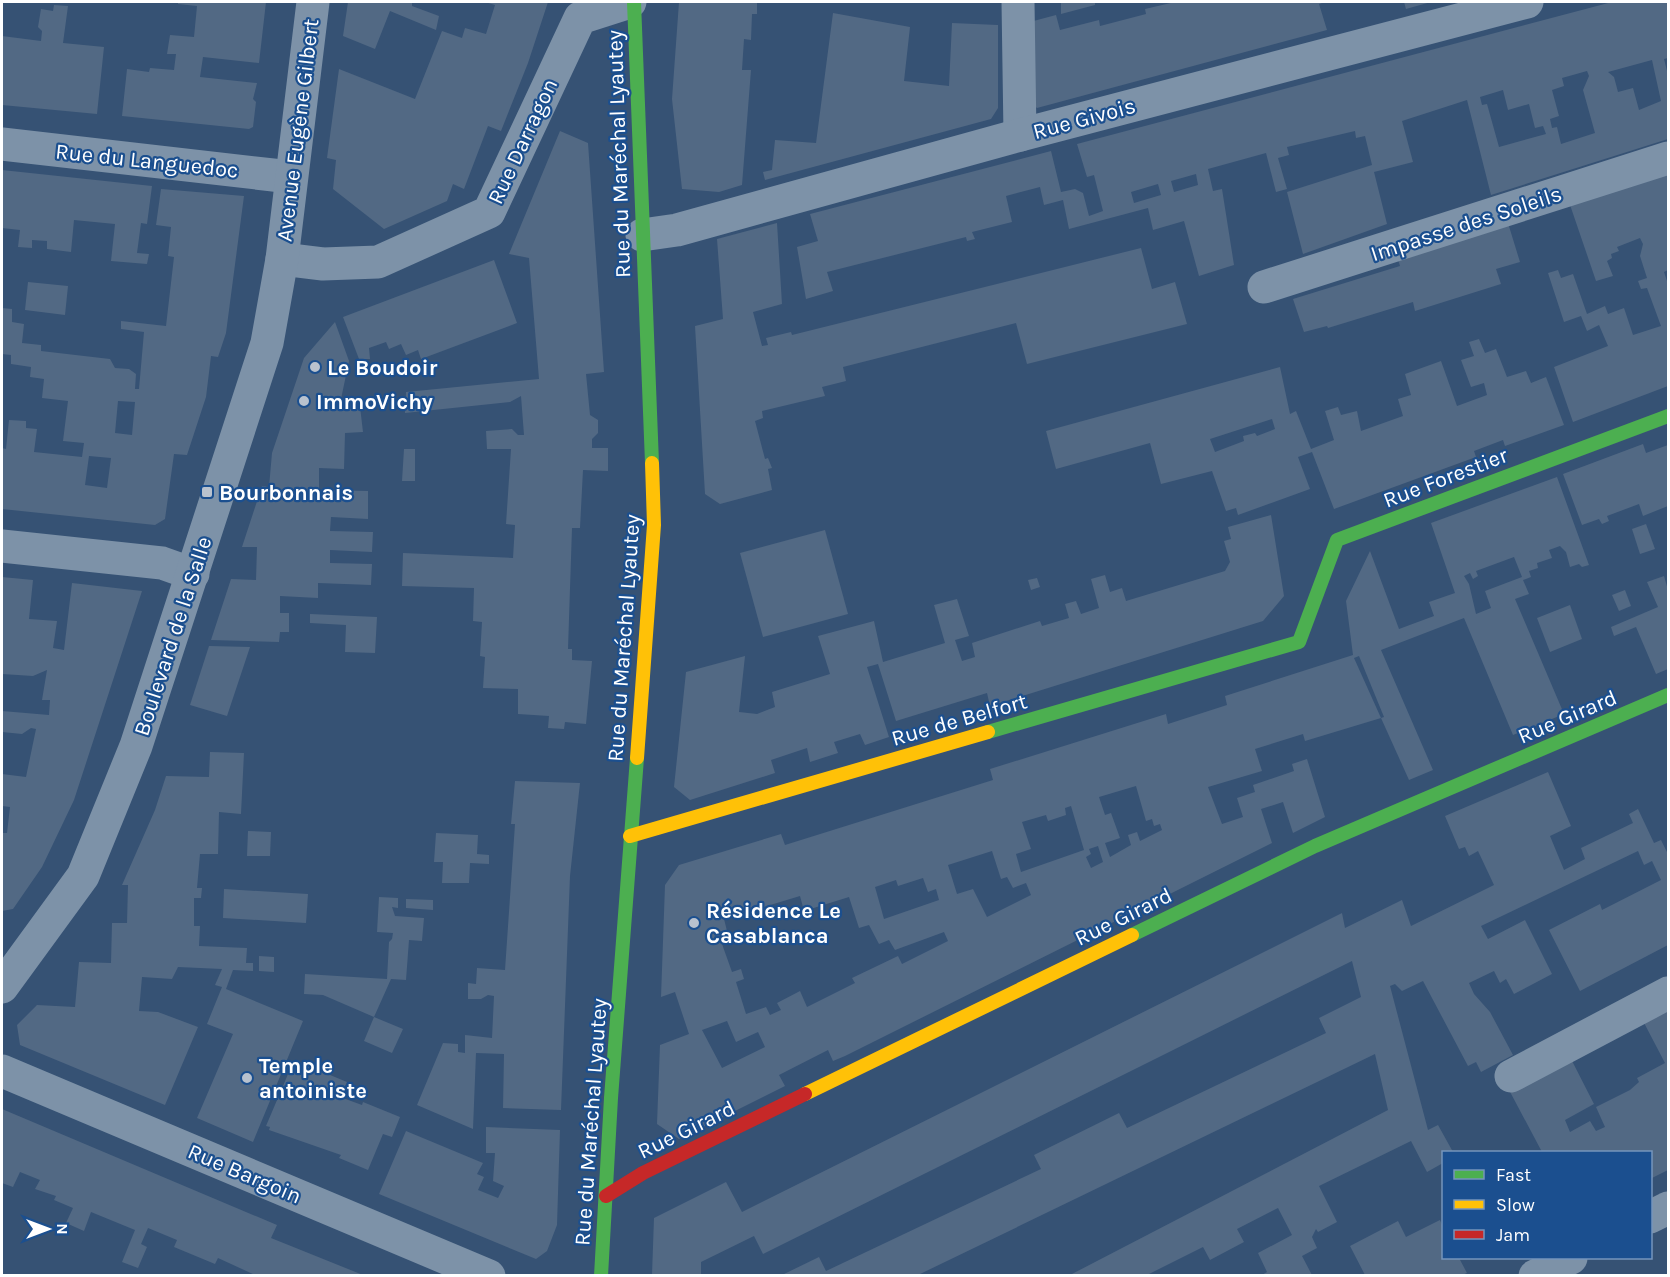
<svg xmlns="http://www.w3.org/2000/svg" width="1670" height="1277" font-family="Karla,sans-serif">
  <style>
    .building { fill: #526984; fill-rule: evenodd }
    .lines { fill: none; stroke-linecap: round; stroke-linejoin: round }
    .street { stroke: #7d92a8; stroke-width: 33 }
    .fast { stroke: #4caf50; stroke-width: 14 }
    .slow { stroke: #ffc107; stroke-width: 14 }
    .jam { stroke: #c62828; stroke-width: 14 }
    .poi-dot { fill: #b9c2ce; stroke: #1b4f8f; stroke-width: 2 }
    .labels { text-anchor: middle; stroke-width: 4.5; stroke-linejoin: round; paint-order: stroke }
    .street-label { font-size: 22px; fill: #fff; stroke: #1b4f8f }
    .poi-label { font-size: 22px; font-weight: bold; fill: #fff; stroke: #1b4f8f; text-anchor: start }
  </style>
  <rect width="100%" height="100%" fill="#365274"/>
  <g class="building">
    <polygon points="178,2 266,2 259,63 203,57 200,77 257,83 253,99 256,102 253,127 249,129 122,116 127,69 149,72 150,68 174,70 176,54 167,54 170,35 194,37 197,6 178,4"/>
    <polygon points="348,2 412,2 412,6 439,16 436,30 390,11 375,49 343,36"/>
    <polygon points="485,2 548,2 528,63 501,131 488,126 464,189 453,184 447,201 384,229 333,189 336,160 327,158 339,69 415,99 442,31 462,38 465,28 486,34 495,5"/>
    <polygon points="679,2 757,2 757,14 752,14 751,40 744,39 742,70 751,70 742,185 719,192 682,189 672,99"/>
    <polygon points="1061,2 1095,2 1095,5 1061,14"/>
    <polygon points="1175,2 1325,2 1319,4 1327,30 1037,108 1025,97 1026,23 1056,15 1060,30 1099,20 1100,26 1146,14 1145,9"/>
    <polygon points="1404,2 1431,2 1406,9"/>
    <path d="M1612,2H1668V58L1664,59L1668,75V139L1491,195L1467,100L1402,121L1413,162L1374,172L1387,224L1303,254L1287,192L1372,165L1365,136L1356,138L1355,131L1287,147L1289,155L1278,158L1287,189L1276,192L1266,153L1208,169L1213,191L1222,189L1234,265L1199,276L1184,221L1153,230L1148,208L1069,229L1063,200L1044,205L1040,187L1006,196L1012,222L972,232L975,239L967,241L966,237L827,272L833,291L806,299L797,247L818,241L810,214L1051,151L1061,192L1075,189L1083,193L1089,216L1103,211L1094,175L1087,177L1077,144ZM1652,60L1661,101L1639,110L1633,88L1618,92L1614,77L1608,72ZM1587,71L1589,76L1583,90L1595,133L1561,144L1557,127L1552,128L1550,119L1559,116L1552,90L1564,86L1562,78ZM1503,90L1508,110L1529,104L1535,128L1543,126L1546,134L1499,147L1487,104L1482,105L1480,97ZM1196,174L1198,185L1174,192L1171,181ZM1158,184L1161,195L1134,203L1131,192Z"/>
    <polygon points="54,5 68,6 63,43 104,47 97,114 2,105 2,36 41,41 42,31 38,27 41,9 53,11"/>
    <polygon points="833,13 910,27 904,81 949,86 952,23 998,25 998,108 991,119 765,180 763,172 772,170 775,140 816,143"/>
    <polygon points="560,131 588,143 604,372 586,374 590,415 598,420 598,433 592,439 592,448 608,448 608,471 583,470 580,528 572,528 568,649 572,649 572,660 592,661 586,724 565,722 564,729 548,728 549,716 518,714 518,689 483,688 485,657 480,656 482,622 473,621 474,588 402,586 403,553 513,558 515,525 506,524 511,449 487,449 486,431 512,429 518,435 524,435 521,396 510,402 405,413 406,392 539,379 529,258 509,254"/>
    <polygon points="1668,168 1668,270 1664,272 1668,284 1668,386 1573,422 1554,367 1608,346 1599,325 1587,331 1581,316 1564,322 1548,273 1558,270 1561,278 1573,274 1587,314 1605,306 1608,314 1624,308 1633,335 1661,326 1647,288 1641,289 1638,281 1647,278 1640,256 1643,244 1640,238 1617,247 1619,251 1611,254 1612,258 1607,261 1613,276 1596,281 1568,199"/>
    <polygon points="2,170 152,186 147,224 141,223 137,253 149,254 147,264 111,261 115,224 74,220 71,252 47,249 47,241 32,240 32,248 18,247 20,230 2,228"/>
    <path d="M161,189L244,196L226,333L218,357L211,356L206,397L187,455L174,454L165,519L155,525L2,509V448L6,449L9,420L26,421V428L37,429L34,452L82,457L84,443L63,441L68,401L42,398L44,379L30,377L31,367L11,364V355L2,354V308L12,309V322L24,324L22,343L41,345V351L110,359L115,368L129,369L136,374L135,389H139L144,332L121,329V321L166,326L174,257L168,256L171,227L156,225ZM118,401L135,402L132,435L115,433ZM89,456L111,458L107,488L85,485Z"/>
    <polygon points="777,223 782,304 753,312 762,346 768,345 766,338 791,332 792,335 1141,248 1152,289 1175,282 1187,324 1027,364 1016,323 843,367 846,381 822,387 825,396 762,411 763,418 755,421 765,459 768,458 772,468 768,469 772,490 720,504 705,494 695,326 723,319 717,239"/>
    <polygon points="1508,223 1520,262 1496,269 1501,284 1415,311 1413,302 1328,328 1327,326 1304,332 1293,299 1400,266 1396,253"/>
    <polygon points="494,260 517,323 421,359 418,350 406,355 401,344 389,349 386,342 369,348 370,359 359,359 343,317"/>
    <polygon points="28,282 68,286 65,315 25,310"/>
    <polygon points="335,322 349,361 341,399 359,398 363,432 345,433 344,469 319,468 319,490 368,491 368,519 331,517 330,531 373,532 372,552 330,550 330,563 372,564 371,585 318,583 318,598 280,596 280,613 289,613 289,632 280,632 279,642 211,640 231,579 256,580 257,547 242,547 262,486 269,487 272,453 304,358"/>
    <path d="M1479,339L1485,353L1496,349L1507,377L1526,371L1531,383L1546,377L1564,425L1505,446L1503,440L1474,451L1476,457L1334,509L1312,452L1298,457L1310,489L1238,515L1236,508L1226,511L1212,471L1161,484L1150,443L1056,469L1046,431L1280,367L1290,414L1296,411L1311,449L1334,440L1325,411L1338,407L1341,415L1357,411L1361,431L1403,416L1398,399L1411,395L1405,374L1441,361L1457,406L1487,395L1484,383L1471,387L1461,360L1474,356L1469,342ZM1272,419L1275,429L1257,436L1255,433L1243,436L1244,441L1215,452L1210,439Z"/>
    <polygon points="1643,444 1646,453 1668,445 1668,506 1643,516 1639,504 1607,516 1609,521 1602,524 1599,519 1582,525 1563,474"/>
    <polygon points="404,449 415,449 415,481 402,481"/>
    <path d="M1557,477L1589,565L1582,567L1579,564L1570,567L1566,552L1560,546L1549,550L1552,558L1537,563L1538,568L1529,571L1531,577L1523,580L1529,594L1515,599L1564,714L1513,735L1464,618L1381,650L1433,770L1409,780L1381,718L1384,717L1359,656L1354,658L1381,718L1305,741L1303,734L1255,749L1262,771L1208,787L1222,824L1243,817L1237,798L1255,792L1253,785L1294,771L1292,764L1307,759L1325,817L1293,833L1283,802L1261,809L1272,843L845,1056L833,1061L828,1050L779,1075L785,1086L679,1139L657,1124L660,1045L689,1034L675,992L661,997L665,885L679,865L781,834L785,845L993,780L990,769L1166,714L1168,724L1227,705L1225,696L1353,655L1346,601L1370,551L1399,629L1434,616L1429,602L1455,593L1431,523ZM1514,557L1522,577L1485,591L1491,608L1476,614L1469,584L1464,576L1470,573L1473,579L1478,576L1476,571ZM1136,786L1146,821L1152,819L1154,826L1160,824L1162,830L1140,841L1137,832L1128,835L1131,845L1110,857L1105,843L1120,838L1111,813L1105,815L1099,797ZM1071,806L1084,850L1021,872L1016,854L1031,849L1022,822L1046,815L1048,821L1066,815L1065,808ZM1098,846L1103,862L1091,868L1086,857L1091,854L1089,849ZM992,851L1001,879L1007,877L1013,888L1026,883L1031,895L987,917L973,889L957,894L948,865ZM923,878L928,892L936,889L939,900L884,919L875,887L896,880L898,886ZM800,896L804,911L849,897L859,928L869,925L879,944L889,940L895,950L944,932L948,941L902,964L898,956L852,978L855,983L807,1007L800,991L777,1003L781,1010L770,1015L766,1007L746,1014L736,982L744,979L741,969L732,972L722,944L728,935L724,919ZM727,1021L736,1042L758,1032L765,1047L722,1068L702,1030Z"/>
    <polygon points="1271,515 1284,596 1263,621 990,706 987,693 896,721 878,664 867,667 889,737 865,745 860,734 834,742 838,753 810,762 807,748 771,760 775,773 690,800 674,787 686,672 745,656 739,712 757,714 775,707 772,692 830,674 818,636 874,621 883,662 945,643 934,605 957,599 969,636 955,640 962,661 975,657 972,643 1040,621 1042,626 1069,618 1065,604 1076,601 1081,614 1099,608 1091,579 1105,575 1110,592 1122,588 1126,601 1225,571 1230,562 1224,541 1231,539 1228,527"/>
    <polygon points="1646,524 1655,549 1640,554 1632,529"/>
    <polygon points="825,530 848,614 763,637 740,553"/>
    <polygon points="1664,576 1668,590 1668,669 1656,674 1636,627 1614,636 1611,627 1658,607 1647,582"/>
    <polygon points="2,577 33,580 29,619 57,621 53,648 64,650 72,583 142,591 74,800 42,867 13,909 2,911 2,833 7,833 10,807 2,806 2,774 26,777 36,729 31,728 22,734 2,732 2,711 49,715 50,700 42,700 47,670 33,676 2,674"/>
    <polygon points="1037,578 1040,587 1031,590 1028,580"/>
    <polygon points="1625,590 1631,606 1619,611 1612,595"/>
    <polygon points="1570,605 1582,639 1550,652 1537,618"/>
    <polygon points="310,614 377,617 375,653 345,652 346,625 310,623"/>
    <polygon points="209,646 250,647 227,716 190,705"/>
    <polygon points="210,752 244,753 241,814 219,812 218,854 200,854 197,888 202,888 201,898 194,898 194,926 200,926 199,946 247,948 246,963 253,963 253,971 233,970 226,989 303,1021 253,1142 197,1118 233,1034 207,1024 222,987 215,985 222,969 178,967 172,979 142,977 139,1011 158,1012 198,1027 165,1105 20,1045 17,1025 37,1005 75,1007 79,962 111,963 112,923 127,923 128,885 122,885 155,810 166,776 209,777"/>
    <polygon points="1548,772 1571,826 1550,836 1564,870 1585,859 1581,848 1633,823 1629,814 1638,809 1654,843 1661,840 1668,854 1668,945 1580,991 1549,930 1600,904 1602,910 1661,880 1652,861 1644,865 1638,851 1481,926 1488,939 1525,920 1552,974 1514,994 1506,979 1500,983 1494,971 1469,983 1474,994 1490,1012 1513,1055 1481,1072 1476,1062 1468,1066 1423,981 1402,991 1395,984 1390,986 1428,1130 1438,1125 1453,1152 1443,1152 1443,1163 1427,1172 1411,1141 1319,1186 1337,1222 1318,1232 1316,1229 1312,1237 1317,1248 1302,1256 1312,1275 1262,1275 1267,1272 1258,1253 1292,1235 1278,1208 1237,1229 1244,1242 1210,1260 1203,1247 1147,1275 1070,1275 1388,1110 1375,1054 918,1275 782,1275 819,1257 826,1271 1041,1169 1034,1155 1119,1113 1127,1128 1326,1033 1319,1018 1361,997 1352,961 763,1254 754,1236 701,1262 701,1275 652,1275 654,1218 726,1182 742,1212 1342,913 1345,928 1402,900 1411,926 1494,885 1478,851 1469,856 1465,847 1459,849 1445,816"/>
    <polygon points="515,781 580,783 570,876 561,1110 503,1108 504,1054 476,1053 473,1129 417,1105 443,1043 458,1044 458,1052 465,1053 465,1035 492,1038 494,996 488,995 481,999 468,999 468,983 476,984 477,968 505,970 515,824 511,824"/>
    <polygon points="248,831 271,832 270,856 247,856"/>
    <polygon points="436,833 478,835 477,854 489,855 489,864 470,863 469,883 442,883 443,862 434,862"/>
    <polygon points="224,889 308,894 306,923 223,918"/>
    <polygon points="379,897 398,898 398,908 392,907 395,916 424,918 422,941 409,940 406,980 391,979 374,1017 403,1029 392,1053 364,1041 374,1017 323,995 304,994 305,974 387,979 389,942 392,939 393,933 377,932"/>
    <polygon points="406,899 433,900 433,910 406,908"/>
    <polygon points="259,956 274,957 274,972 259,971"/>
    <polygon points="1668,1011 1668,1170 1650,1179 1650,1152 1542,1152 1508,1088 1570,1057 1594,1104 1565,1120 1570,1132 1590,1121 1596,1131 1605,1127 1596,1107 1630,1090 1639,1082 1637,1078 1665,1063 1642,1019"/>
    <polygon points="294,1060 347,1082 340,1097 362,1105 363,1102 400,1117 392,1137 383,1134 368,1170 339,1158 341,1155 269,1130 270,1127 266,1126"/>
    <polygon points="2,1109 277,1225 271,1238 363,1275 255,1275 218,1258 215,1264 174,1247 177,1240 148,1228 141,1244 147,1247 138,1268 122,1262 135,1230 91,1212 84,1231 66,1223 73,1208 54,1200 56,1196 35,1189 40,1180 20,1172 13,1187 2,1183"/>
    <polygon points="486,1127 560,1130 557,1225 547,1251 536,1259 379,1194 406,1131 483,1163 477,1174 484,1177 478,1190 498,1198 504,1186 493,1181 495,1153 486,1153"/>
    <polygon points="1440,1220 1443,1227 1443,1257 1459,1258 1467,1273 1462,1275 1365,1275 1350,1246 1398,1221 1406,1237"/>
  </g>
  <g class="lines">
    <g class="street">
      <polyline points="1018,2 1020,135"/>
      <polyline points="2,144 291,177"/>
      <polyline points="642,235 677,230 1020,135 1527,2"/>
      <polyline points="282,259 323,264 378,262 489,212 580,18 630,2"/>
      <polyline points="1264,287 1668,158"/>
      <polyline points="2,546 162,563 193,574"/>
      <polyline points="2,987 83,876 136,746 267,343 282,259 313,2"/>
      <polyline points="2,1071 489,1276"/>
      <polyline points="1511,1076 1668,993"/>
      <polyline points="1650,1217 1668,1208"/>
      <polyline points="1535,1276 1571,1258"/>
    </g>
    <g class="fast">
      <polyline points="634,2 652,463"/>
      <polyline points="988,732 1299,642 1337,540 1668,416"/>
      <polyline points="1132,935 1315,846 1668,695"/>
      <polyline points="601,1276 611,1098 637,758"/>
    </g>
    <g class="slow">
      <polyline points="637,758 654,525 652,463"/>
      <polyline points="630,836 988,732"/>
      <polyline points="805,1094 1132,935"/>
    </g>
    <polyline class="jam" points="606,1196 643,1173 805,1094"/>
  </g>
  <g class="poi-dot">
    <circle cx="315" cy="367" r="6"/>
    <circle cx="304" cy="401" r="6"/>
    <rect x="201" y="486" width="12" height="12" rx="3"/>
    <circle cx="694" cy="923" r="6"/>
    <circle cx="247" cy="1078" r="6"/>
  </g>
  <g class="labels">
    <g class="street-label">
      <text transform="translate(1084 118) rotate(-15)" y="8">Rue Givois</text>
      <text transform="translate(297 130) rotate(-83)" y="8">Avenue Eugène Gilbert</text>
      <text transform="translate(522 141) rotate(-65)" y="8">Rue Darragon</text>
      <text transform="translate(618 154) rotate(-92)" y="8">Rue du Maréchal Lyautey</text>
      <text transform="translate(147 160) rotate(6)" y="8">Rue du Languedoc</text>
      <text transform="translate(1466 223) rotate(-18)" y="8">Impasse des Soleils</text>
      <text transform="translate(1445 477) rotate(-21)" y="8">Rue Forestier</text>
      <text transform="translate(172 636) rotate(-72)" y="8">Boulevard de la Salle</text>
      <text transform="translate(623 638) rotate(-86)" y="8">Rue du Maréchal Lyautey</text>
      <text transform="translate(1567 716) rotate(-23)" y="8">Rue Girard</text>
      <text transform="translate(959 719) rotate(-16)" y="8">Rue de Belfort</text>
      <text transform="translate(1123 916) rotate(-26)" y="8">Rue Girard</text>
      <text transform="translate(590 1122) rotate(-86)" y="8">Rue du Maréchal Lyautey</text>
      <text transform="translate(686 1129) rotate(-26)" y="8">Rue Girard</text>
      <text transform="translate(245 1173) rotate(23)" y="8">Rue Bargoin</text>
    </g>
    <g class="poi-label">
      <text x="327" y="375">Le Boudoir</text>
      <text x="316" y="409">ImmoVichy</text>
      <text x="219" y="500">Bourbonnais</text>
      <text x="706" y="918">Résidence Le<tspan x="706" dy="25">Casablanca</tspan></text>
      <text x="259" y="1073">Temple<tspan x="259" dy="25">antoiniste</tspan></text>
    </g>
  </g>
  <rect width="1670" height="1277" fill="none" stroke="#ffffff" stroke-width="6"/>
  <rect x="1442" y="1151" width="210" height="108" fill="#1b4f8f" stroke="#7695bc" stroke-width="1.5"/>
  <rect x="1454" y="1170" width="30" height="9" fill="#4caf50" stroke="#7695bc" stroke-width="1.5"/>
  <text x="1496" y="1181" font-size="18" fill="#ffffff">Fast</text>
  <rect x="1454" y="1200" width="30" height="9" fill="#ffc107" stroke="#7695bc" stroke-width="1.5"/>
  <text x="1496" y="1211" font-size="18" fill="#ffffff">Slow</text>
  <rect x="1454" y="1230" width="30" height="9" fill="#c62828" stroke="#7695bc" stroke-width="1.5"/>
  <text x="1496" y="1241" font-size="18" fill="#ffffff">Jam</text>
  <g transform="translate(48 1229) rotate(90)" stroke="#1b4f8f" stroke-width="4.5" paint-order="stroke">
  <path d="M0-4.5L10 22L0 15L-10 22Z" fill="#ffffff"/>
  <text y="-9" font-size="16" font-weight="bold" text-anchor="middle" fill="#ffffff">N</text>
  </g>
</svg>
